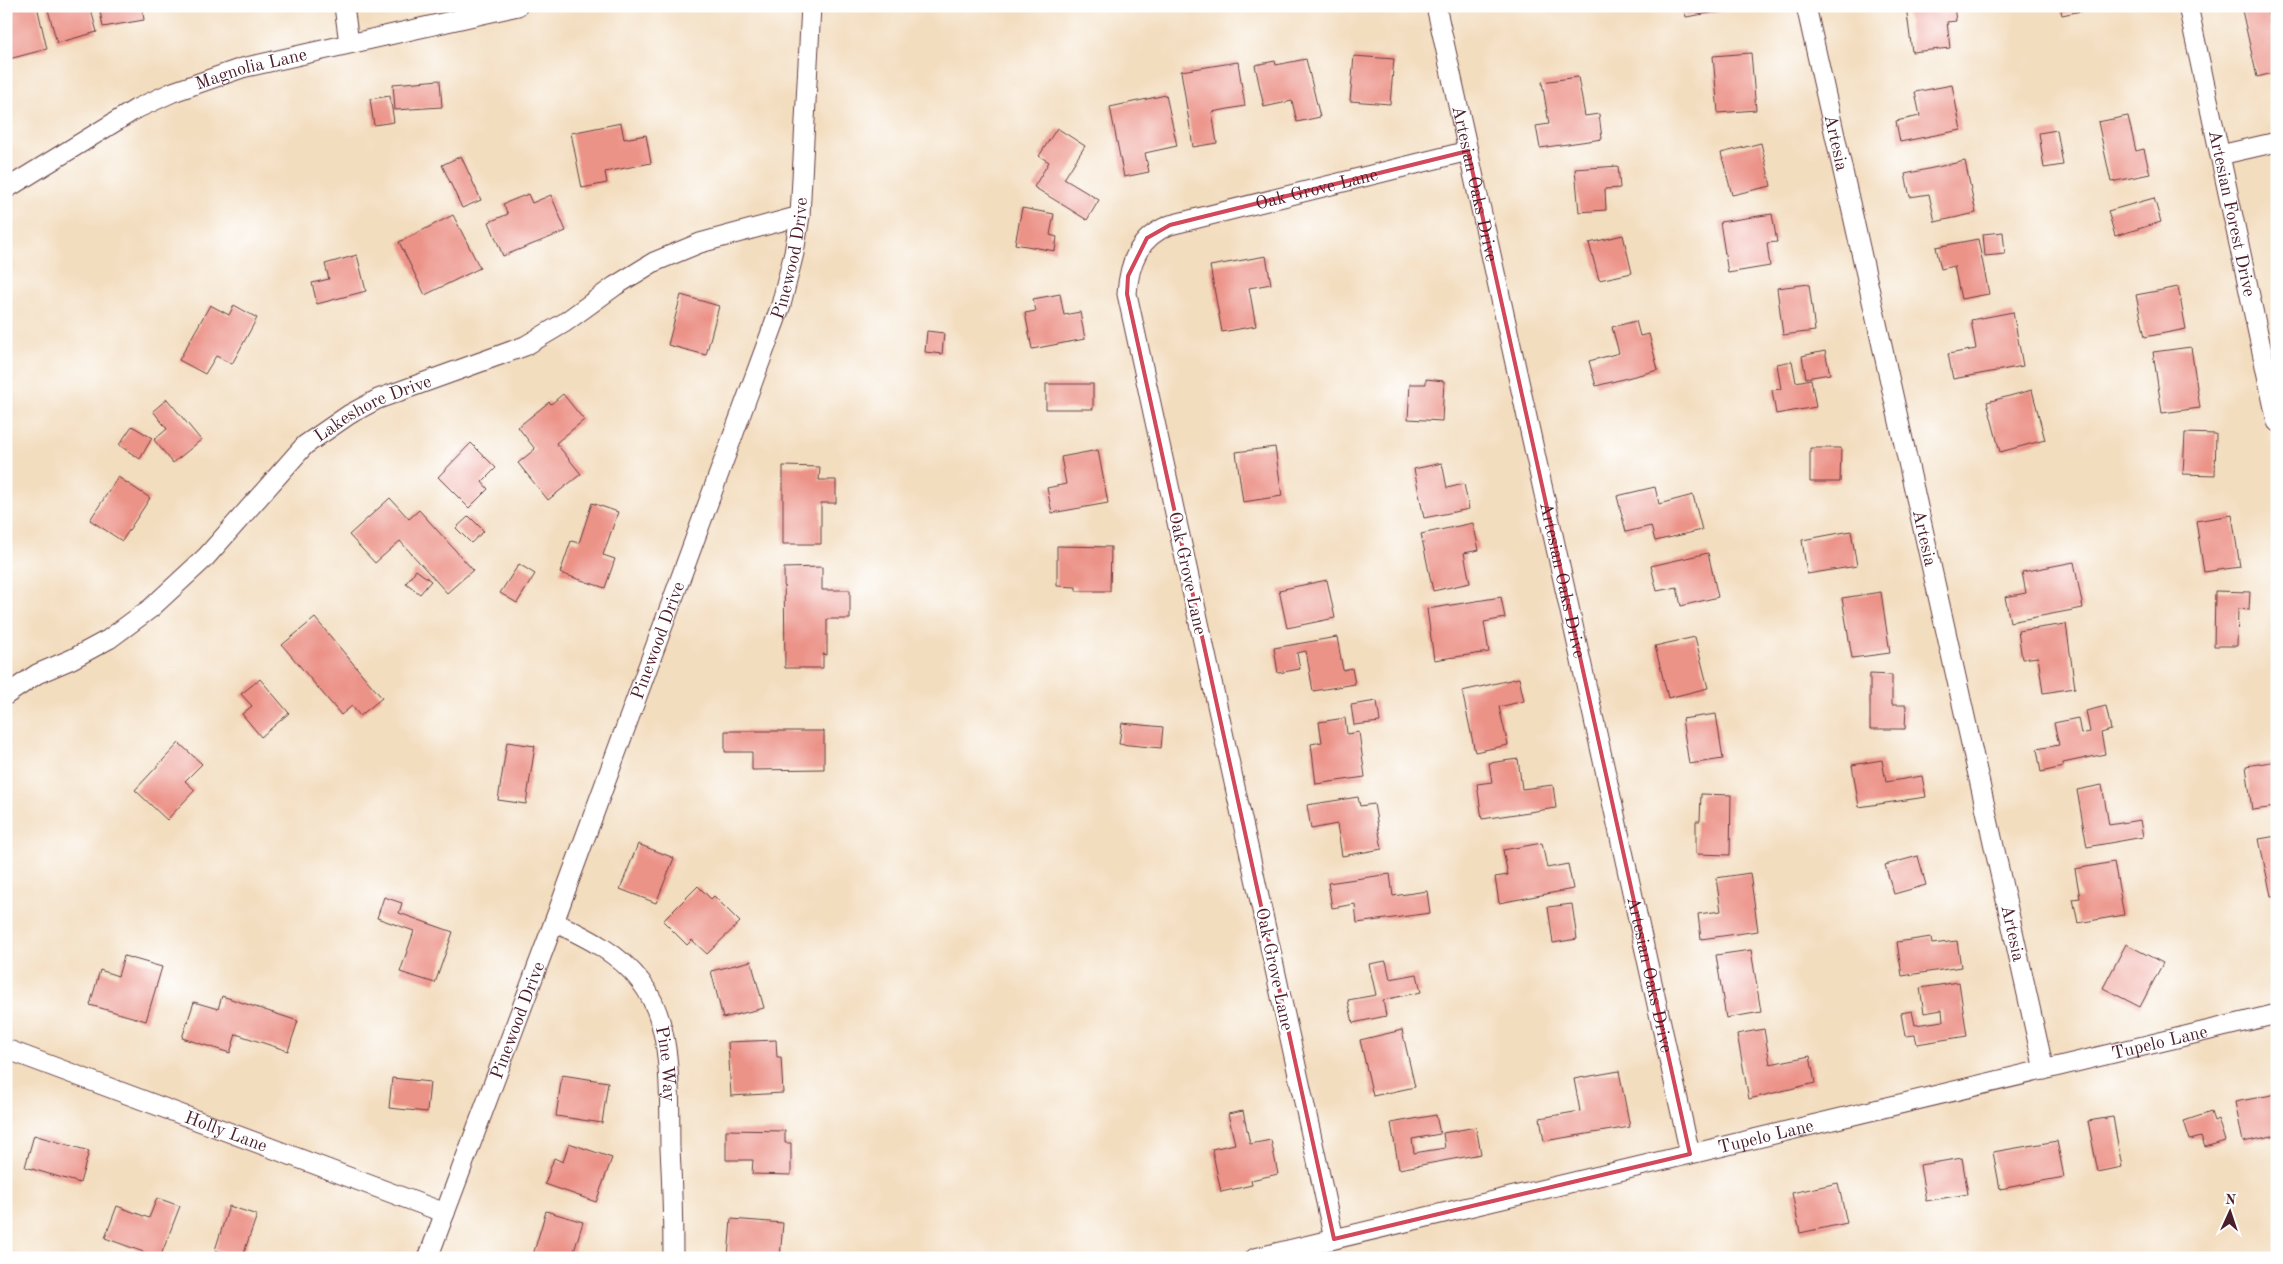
<svg xmlns="http://www.w3.org/2000/svg" width="2283" height="1264" font-family="'Old Standard TT',serif">
  <style>
    .building { fill: #ec9388 }
    .lines { fill: none; stroke-linecap: round; stroke-linejoin: round }
    .street-casing { stroke: #633c41; stroke-width: 21 }
    .street { stroke: #fff; stroke-width: 19 }
    .marked { fill: none; stroke: #d1495b; stroke-width: 4; stroke-linejoin: round }
    .labels { text-anchor: middle; stroke-width: 5; stroke-linejoin: round; paint-order: stroke }
    .street-label { font-size: 18px; fill: #4a1f2b; stroke: #fff }
  </style>
  <rect width="100%" height="100%" fill="#fff"/>
  <filter id="ink" filterUnits="userSpaceOnUse"><feTurbulence type="fractalNoise" baseFrequency=".02" numOctaves="2"/><feDisplacementMap in="SourceGraphic" scale="10" xChannelSelector="R" yChannelSelector="G"/><feConvolveMatrix kernelMatrix="1 2 1 2 8 2 1 2 1" color-interpolation-filters="sRGB"/></filter>
  <filter id="wash" filterUnits="userSpaceOnUse"><feTurbulence type="fractalNoise" baseFrequency=".0096" numOctaves="4" result="noise"/><feDisplacementMap in="SourceGraphic" scale="20" xChannelSelector="R" yChannelSelector="G"/><feGaussianBlur stdDeviation="1.12" result="paint"/><feColorMatrix in="noise" values="0 0 0 0 0 0 0 0 0 0 0 0 0 0 0 0 0 1.4 0 .05"/><feComposite in="paint" operator="in"/></filter>
  <g filter="url(#wash)">
    <rect width="100%" height="100%" fill="#f3ddbf"/>
    <g id="blocks">
      <g class="building">
        <polygon points="6,6 37,6 47,49 9,59 6,49"/>
        <polygon points="47,6 90,6 97,32 57,43"/>
        <polygon points="99,6 142,6 144,20 103,27"/>
        <polygon points="1684,6 1746,6 1746,7 1686,17"/>
        <polygon points="1906,6 1954,6 1956,21 1947,22 1950,48 1912,52"/>
        <polygon points="2060,6 2100,6 2100,7 2062,15"/>
        <polygon points="2241,6 2266,6 2273,35 2277,34 2277,72 2257,77"/>
        <polygon points="1751,53 1756,110 1718,113 1713,56"/>
        <polygon points="1354,56 1394,59 1390,104 1350,101"/>
        <polygon points="1306,59 1320,117 1297,122 1292,101 1264,107 1255,65 1275,61 1276,65"/>
        <polygon points="1238,62 1245,106 1212,112 1217,143 1193,147 1181,71"/>
        <polygon points="1578,77 1585,116 1599,114 1602,139 1540,148 1536,126 1549,124 1542,82"/>
        <polygon points="440,80 442,107 395,110 393,84"/>
        <polygon points="1952,85 1961,130 1900,142 1896,121 1920,116 1915,92"/>
        <polygon points="1166,95 1177,146 1145,153 1149,172 1124,177 1110,107"/>
        <polygon points="390,96 394,122 374,125 370,99"/>
        <polygon points="2128,116 2136,151 2144,149 2150,174 2111,182 2098,122"/>
        <polygon points="621,123 624,139 646,135 651,163 605,172 607,183 582,188 571,133"/>
        <polygon points="1057,128 1085,146 1064,179 1099,200 1087,220 1034,187 1049,162 1039,156"/>
        <polygon points="2057,130 2063,165 2044,168 2039,133"/>
        <polygon points="1761,143 1771,186 1732,195 1721,153"/>
        <polygon points="461,156 481,200 462,208 442,165"/>
        <polygon points="1965,161 1976,213 1935,222 1929,194 1910,197 1905,174"/>
        <polygon points="1618,166 1620,188 1605,189 1606,210 1579,212 1575,169"/>
        <polygon points="528,194 532,203 551,195 566,231 503,256 489,222 508,214 503,204"/>
        <polygon points="2154,198 2161,222 2115,236 2108,211"/>
        <polygon points="1022,208 1054,214 1050,235 1057,237 1055,251 1015,244"/>
        <polygon points="1772,214 1777,242 1767,243 1770,266 1728,273 1720,222"/>
        <polygon points="453,215 480,268 425,295 399,242"/>
        <polygon points="2003,232 2005,254 1985,256 1983,234"/>
        <polygon points="1623,235 1632,273 1599,280 1589,243"/>
        <polygon points="1978,239 1989,294 1961,299 1954,266 1941,269 1936,247"/>
        <polygon points="357,255 366,291 317,304 312,283 329,279 325,264"/>
        <polygon points="1266,256 1271,284 1249,288 1256,326 1222,332 1210,266"/>
        <polygon points="1809,284 1815,331 1783,335 1777,288"/>
        <polygon points="2178,287 2186,329 2145,337 2136,295"/>
        <polygon points="1060,294 1064,315 1080,312 1085,339 1032,349 1025,313 1036,311 1033,299"/>
        <polygon points="681,295 719,306 706,355 668,345"/>
        <polygon points="210,305 229,315 234,305 257,318 232,364 216,356 205,374 179,360"/>
        <polygon points="2013,312 2023,366 1953,379 1948,354 1976,349 1971,320"/>
        <polygon points="1636,321 1640,336 1649,334 1658,370 1596,386 1589,361 1619,353 1612,327"/>
        <polygon points="927,331 944,333 942,354 925,352"/>
        <polygon points="2191,347 2200,408 2162,413 2153,352"/>
        <polygon points="1825,351 1830,374 1806,378 1802,356"/>
        <polygon points="1792,361 1796,382 1811,379 1816,407 1776,414 1772,390 1781,389 1777,364"/>
        <polygon points="1426,379 1444,381 1442,421 1408,419 1410,384 1426,384"/>
        <rect x="1046" y="384" width="47" height="25"/>
        <polygon points="2032,390 2045,440 2000,452 1987,402"/>
        <polygon points="563,394 584,420 556,443 581,474 548,500 518,463 535,449 518,427 549,402 551,404"/>
        <polygon points="167,399 201,440 173,463 154,440 167,429 153,411"/>
        <polygon points="132,426 152,438 140,459 119,445"/>
        <polygon points="2185,433 2216,434 2215,475 2183,474"/>
        <polygon points="471,443 496,468 482,482 488,489 469,508 438,477"/>
        <polygon points="1275,447 1282,496 1243,502 1236,452"/>
        <polygon points="1810,448 1841,448 1840,482 1810,482"/>
        <polygon points="1098,450 1108,503 1052,513 1047,488 1066,484 1061,457"/>
        <polygon points="1442,463 1447,488 1464,484 1469,509 1424,518 1414,469"/>
        <polygon points="783,466 820,467 819,480 836,480 836,503 821,503 821,544 783,544"/>
        <polygon points="118,477 150,498 122,541 90,520"/>
        <polygon points="1655,487 1659,504 1693,495 1702,530 1655,541 1651,526 1626,532 1617,496"/>
        <polygon points="390,498 409,519 419,510 473,570 447,593 400,541 375,563 349,535"/>
        <polygon points="592,503 618,512 603,555 615,559 605,588 560,573 571,541 579,543"/>
        <polygon points="2232,515 2240,567 2204,572 2196,521"/>
        <polygon points="469,516 484,531 471,543 456,528"/>
        <polygon points="1473,523 1479,550 1464,553 1470,583 1433,591 1421,534"/>
        <polygon points="1851,531 1857,566 1807,574 1802,540"/>
        <polygon points="1057,546 1111,547 1110,591 1076,591 1076,587 1057,586"/>
        <polygon points="1708,553 1718,597 1681,606 1677,587 1657,591 1651,566"/>
        <polygon points="2074,562 2083,608 2010,622 2005,597 2026,593 2022,572"/>
        <polygon points="519,564 535,574 517,603 500,593"/>
        <polygon points="822,567 822,590 850,590 850,619 827,619 827,655 823,654 823,668 785,668 784,568"/>
        <polygon points="416,570 431,581 420,594 406,583"/>
        <polygon points="1327,580 1335,618 1287,628 1279,590"/>
        <polygon points="2215,591 2250,592 2249,610 2238,609 2237,646 2214,646"/>
        <polygon points="1881,592 1890,653 1852,658 1842,598"/>
        <polygon points="1501,597 1505,618 1484,622 1489,652 1434,660 1427,609"/>
        <polygon points="315,618 382,698 360,716 352,706 341,715 282,645"/>
        <polygon points="2066,624 2075,688 2043,693 2038,657 2022,659 2018,631"/>
        <polygon points="1337,637 1343,670 1352,668 1355,684 1313,691 1306,651 1297,653 1300,669 1278,673 1274,648"/>
        <polygon points="1695,637 1708,688 1668,698 1655,646"/>
        <polygon points="1870,674 1892,675 1892,705 1906,705 1905,729 1870,729"/>
        <polygon points="1519,678 1524,701 1499,707 1508,745 1475,752 1462,691"/>
        <polygon points="260,679 289,713 261,737 242,714 252,706 241,694"/>
        <polygon points="1377,701 1380,722 1354,725 1351,705"/>
        <polygon points="2106,706 2111,730 2101,733 2105,754 2063,763 2063,767 2041,772 2037,749 2059,745 2054,723 2078,718 2081,734 2090,732 2086,711"/>
        <polygon points="1716,714 1723,759 1689,764 1682,719"/>
        <polygon points="1345,718 1347,734 1359,732 1365,777 1316,784 1311,744 1322,742 1319,722"/>
        <polygon points="1122,723 1163,727 1161,748 1119,744"/>
        <polygon points="725,731 824,731 824,769 752,770 752,752 725,752"/>
        <polygon points="507,742 535,746 526,804 498,800"/>
        <polygon points="179,743 202,764 185,781 195,790 167,820 135,790"/>
        <polygon points="1518,759 1522,789 1553,785 1556,808 1482,819 1477,784 1492,782 1489,763"/>
        <polygon points="1882,760 1886,782 1922,776 1926,797 1859,807 1852,765"/>
        <polygon points="2277,761 2277,807 2252,810 2246,766"/>
        <polygon points="2102,785 2109,825 2140,820 2143,837 2087,847 2077,790"/>
        <polygon points="1701,794 1731,795 1730,855 1696,854 1696,821 1700,821"/>
        <polygon points="1358,797 1360,806 1374,804 1382,849 1342,856 1337,824 1311,829 1307,805"/>
        <polygon points="2277,836 2277,895 2271,896 2259,839"/>
        <polygon points="1542,843 1547,868 1568,864 1573,889 1499,903 1495,877 1508,875 1503,850"/>
        <polygon points="638,844 674,858 656,903 620,889"/>
        <polygon points="1918,856 1926,885 1894,894 1885,865"/>
        <polygon points="2114,862 2124,915 2078,923 2073,899 2080,898 2075,869"/>
        <polygon points="1750,873 1758,931 1701,939 1698,914 1721,911 1716,878"/>
        <polygon points="1390,874 1393,896 1427,891 1430,913 1357,923 1355,904 1332,908 1328,883"/>
        <polygon points="698,886 711,899 714,896 740,922 707,954 692,940 687,945 663,921"/>
        <polygon points="384,897 402,903 399,913 453,932 435,983 400,972 414,931 377,918"/>
        <polygon points="1572,904 1577,939 1553,943 1548,907"/>
        <polygon points="1931,937 1932,944 1957,941 1961,967 1902,976 1897,942"/>
        <polygon points="2126,944 2163,963 2140,1007 2103,988"/>
        <polygon points="1751,950 1761,1012 1726,1018 1716,955"/>
        <polygon points="124,956 162,967 146,1021 90,1005 100,970 118,976"/>
        <polygon points="751,961 764,1008 723,1018 711,971"/>
        <polygon points="1386,961 1390,979 1417,974 1421,992 1383,1000 1386,1016 1353,1023 1348,1000 1376,995 1369,964"/>
        <polygon points="1959,982 1967,1036 1917,1044 1915,1035 1905,1036 1901,1013 1912,1011 1915,1025 1943,1021 1942,1010 1924,1013 1920,988"/>
        <polygon points="222,996 298,1021 288,1051 236,1034 230,1053 182,1038 194,1002 218,1009"/>
        <polygon points="1764,1029 1770,1064 1810,1056 1815,1083 1749,1099 1737,1034"/>
        <polygon points="1402,1030 1415,1087 1373,1096 1360,1040"/>
        <polygon points="776,1040 777,1057 781,1057 783,1093 731,1096 728,1042"/>
        <polygon points="1619,1071 1630,1127 1544,1141 1540,1118 1580,1111 1574,1079"/>
        <polygon points="562,1075 608,1082 602,1123 556,1116"/>
        <polygon points="392,1078 430,1082 427,1112 389,1108"/>
        <polygon points="2277,1094 2277,1135 2243,1142 2235,1102"/>
        <polygon points="1243,1111 1250,1144 1271,1140 1278,1174 1251,1180 1252,1185 1221,1192 1212,1149 1235,1144 1228,1114"/>
        <polygon points="2211,1112 2214,1121 2218,1119 2225,1141 2205,1147 2201,1137 2190,1140 2184,1121"/>
        <polygon points="1436,1115 1440,1134 1412,1139 1414,1153 1445,1148 1443,1133 1476,1127 1481,1154 1399,1169 1391,1123"/>
        <polygon points="2113,1117 2122,1167 2098,1172 2088,1121"/>
        <polygon points="726,1130 785,1131 785,1143 791,1143 791,1175 752,1174 753,1160 726,1160"/>
        <polygon points="34,1135 89,1151 80,1183 25,1167"/>
        <polygon points="2057,1141 2064,1177 2000,1189 1993,1152"/>
        <polygon points="569,1143 612,1158 596,1202 545,1184 554,1158 563,1162"/>
        <polygon points="1962,1158 1968,1194 1926,1201 1920,1165"/>
        <polygon points="1838,1183 1847,1223 1800,1233 1792,1193"/>
        <polygon points="157,1198 180,1206 160,1258 105,1238 117,1206 149,1218"/>
        <polygon points="229,1206 257,1215 242,1258 215,1250"/>
        <polygon points="546,1211 583,1222 572,1258 542,1258 533,1255"/>
        <polygon points="731,1219 783,1223 780,1258 728,1257"/>
      </g>
    </g>
  </g>
  <g filter="url(#ink)">
    <use href="#blocks" fill-opacity="0" stroke="#633c41" stroke-width="1"/>
    <g class="lines">
      <g class="street-casing">
        <g id="street">
          <polyline points="344,6 349,43"/>
          <path id="s1" d="M1436,6L1690,1154"/>
          <path id="s2" d="M1806,6L2044,1070"/>
          <path id="s3" d="M2188,6L2277,422"/>
          <polyline points="2220,155 2277,142"/>
          <path id="s4" d="M6,189L136,109L173,92L242,68L518,6"/>
          <path id="s5" d="M6,695L37,674L72,659L109,639L151,608L206,557L305,445L350,414L378,399L525,346L564,323L615,286L654,262L700,243L800,216"/>
          <path id="s6" d="M554,922C586,937 619,953 641,982C674,1024 669,1096 670,1148C672,1184 673,1221 673,1258"/>
          <path id="s7" d="M6,1049L445,1213"/>
          <path id="s8" d="M1334,1239L1127,294C1129,262 1139,237 1170,225L1468,151"/>
          <path id="s9" d="M428,1258L554,922L781,305L794,253L800,216L811,6"/>
          <path id="s10" d="M1255,1258L2277,1014"/>
        </g>
      </g>
      <use href="#street" class="street"/>
    </g>
  </g>
  <path class="marked" d="M1468,151L1690,1154L1334,1239L1127,294L1128,276L1147,238L1170,225Z"/>
  <g class="labels">
    <g class="street-label">
      <text dy="6" stroke="none"><textPath href="#s4" startOffset="275">Magnolia Lane</textPath></text>
      <text dy="6" stroke="none"><textPath href="#s2" startOffset="140">Artesia</textPath></text>
      <text dy="6" stroke="none"><textPath href="#s1" startOffset="182">Artesian Oaks Drive</textPath></text>
      <text dy="6" stroke="none"><textPath href="#s8" startOffset="1205">Oak Grove Lane</textPath></text>
      <text dy="6" stroke="none"><textPath href="#s3" startOffset="212">Artesian Forest Drive</textPath></text>
      <text dy="6" stroke="none"><textPath href="#s9" startOffset="1064">Pinewood Drive</textPath></text>
      <text dy="6" stroke="none"><textPath href="#s5" startOffset="472">Lakeshore Drive</textPath></text>
      <text dy="6" stroke="none"><textPath href="#s2" startOffset="545">Artesia</textPath></text>
      <text transform="translate(1188 573) rotate(78)" y="6">Oak Grove Lane</text>
      <text dy="6" stroke="none"><textPath href="#s1" startOffset="588">Artesian Oaks Drive</textPath></text>
      <text dy="6" stroke="none"><textPath href="#s9" startOffset="659">Pinewood Drive</textPath></text>
      <text dy="6" stroke="none"><textPath href="#s2" startOffset="950">Artesia</textPath></text>
      <text transform="translate(1275 969) rotate(78)" y="6">Oak Grove Lane</text>
      <text dy="6" stroke="none"><textPath href="#s1" startOffset="992">Artesian Oaks Drive</textPath></text>
      <text dy="6" stroke="none"><textPath href="#s9" startOffset="254">Pinewood Drive</textPath></text>
      <text dy="6" stroke="none"><textPath href="#s10" startOffset="930">Tupelo Lane</textPath></text>
      <text dy="6" stroke="none"><textPath href="#s6" startOffset="194">Pine Way</textPath></text>
      <text dy="6" stroke="none"><textPath href="#s7" startOffset="235">Holly Lane</textPath></text>
      <text dy="6" stroke="none"><textPath href="#s10" startOffset="525">Tupelo Lane</textPath></text>
    </g>
  </g>
  <rect width="2283" height="1264" fill="none" stroke="#fff" stroke-width="25"/>
  <g transform="translate(2230 1212) rotate(3)" stroke="#ffffff" stroke-width="4" paint-order="stroke">
  <path d="M0-4L9 19L0 12L-9 19Z" fill="#4a1f2b"/>
  <text y="-8" font-size="14" font-weight="bold" text-anchor="middle" fill="#4a1f2b">N</text>
  </g>
</svg>
